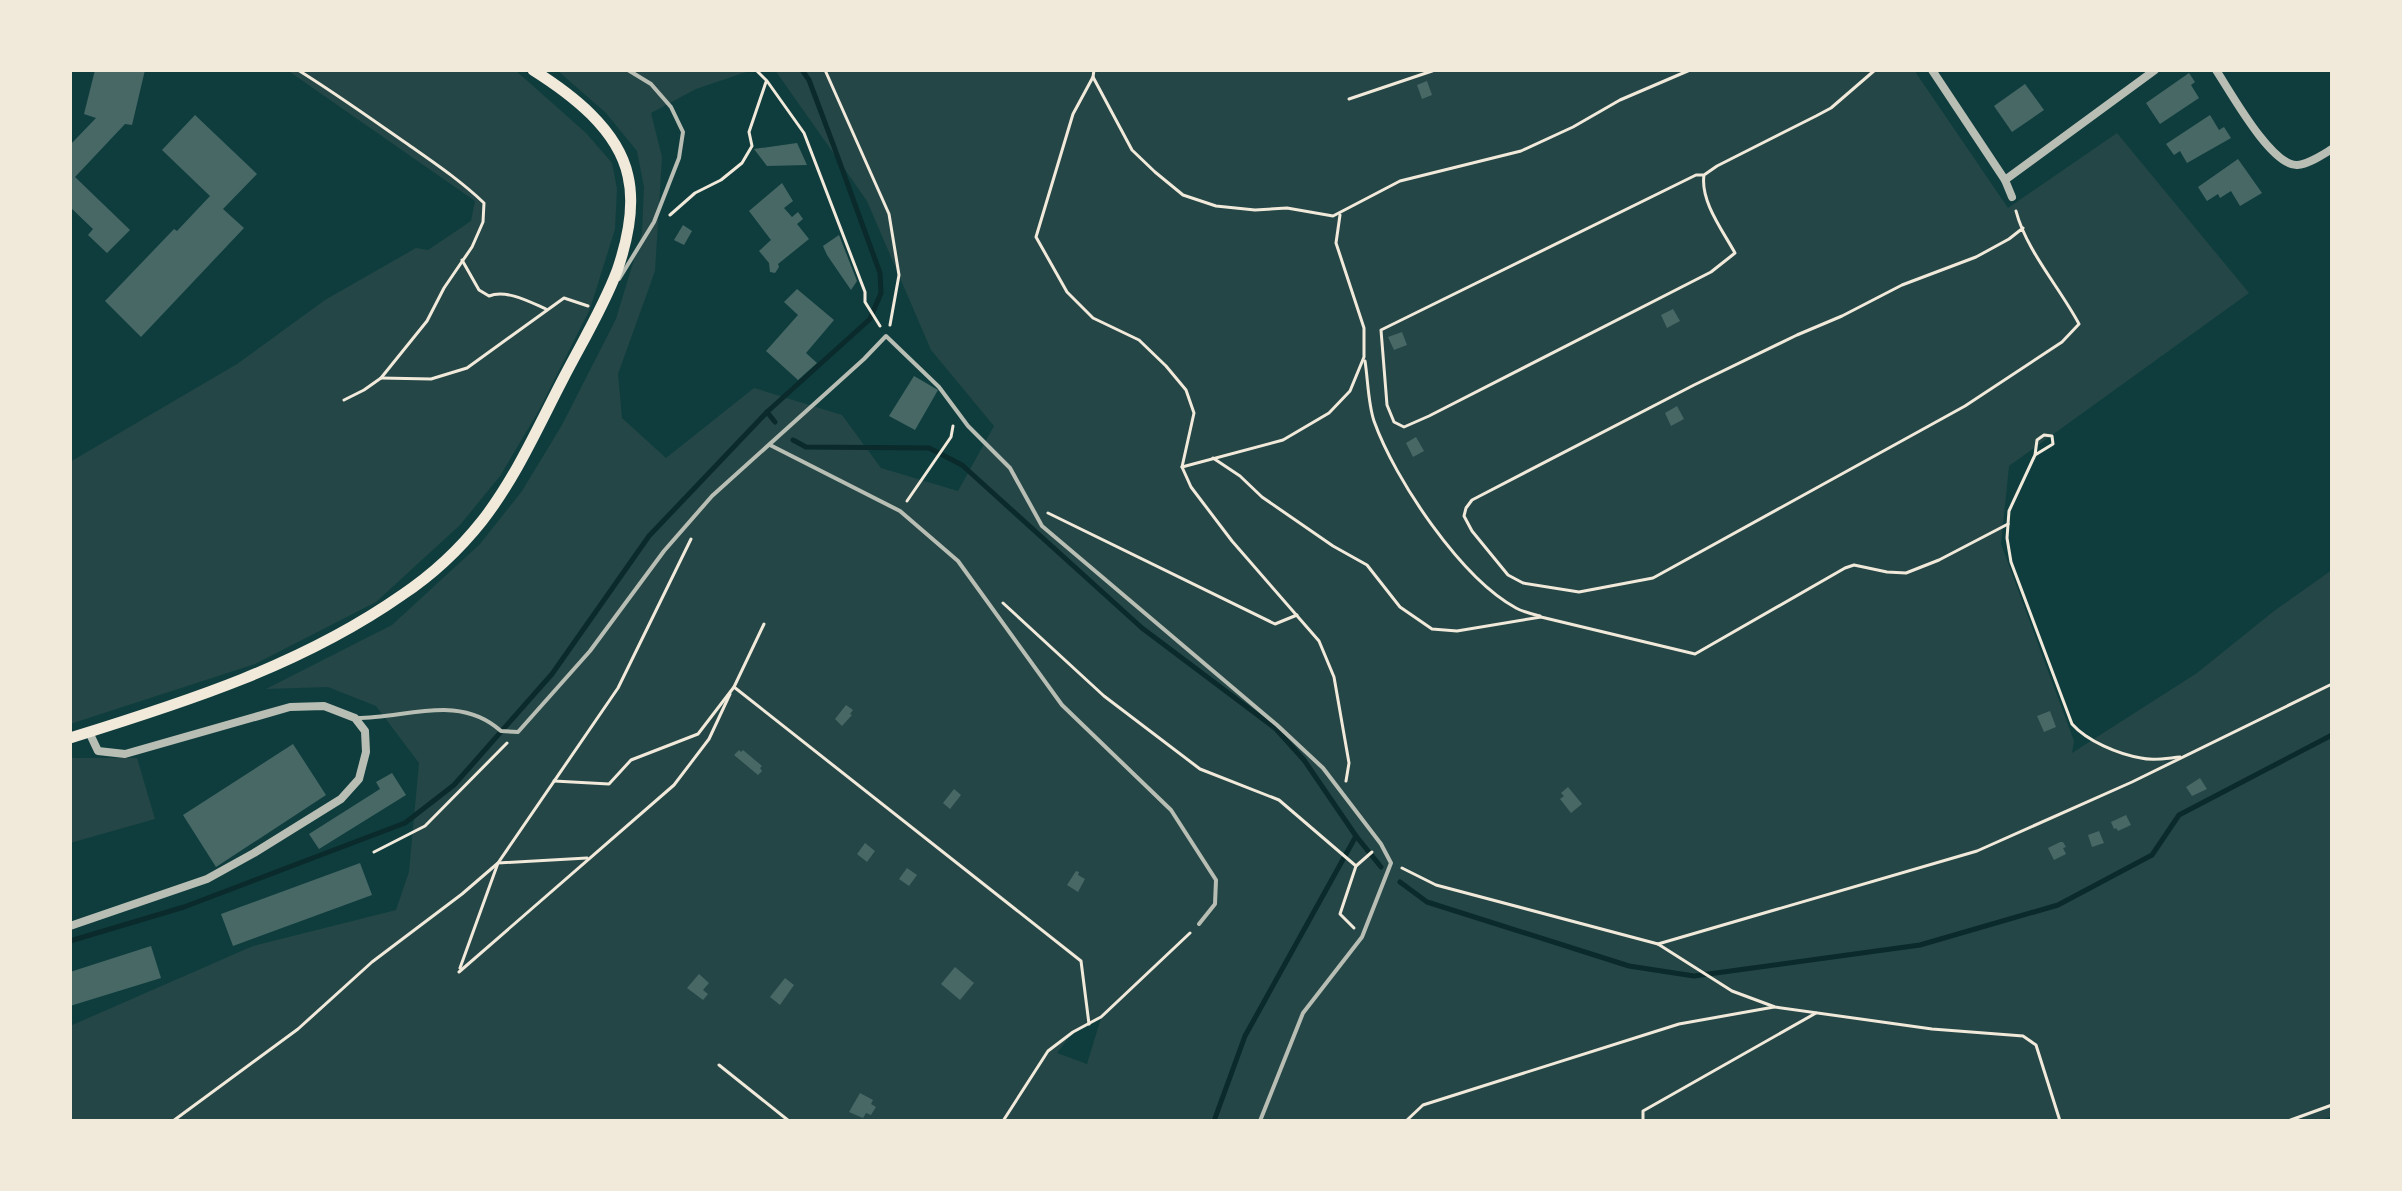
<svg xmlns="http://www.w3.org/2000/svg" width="2402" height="1191" font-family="Inter,sans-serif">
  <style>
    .green { fill: #244646; fill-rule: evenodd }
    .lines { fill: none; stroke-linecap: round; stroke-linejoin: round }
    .stream { stroke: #0a2a2b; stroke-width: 5 }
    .building { fill: #486865 }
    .path { stroke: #f1e9da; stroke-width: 3 }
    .service { stroke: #b8beb3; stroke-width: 4 }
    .minor { stroke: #b8beb3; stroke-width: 8 }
    .secondary { stroke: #f1e9da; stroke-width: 11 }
  </style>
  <rect width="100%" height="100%" fill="#0f3d3e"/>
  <g class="green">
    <polygon points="287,70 515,70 586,133 612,163 617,189 615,229 590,309 538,412 500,476 460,525 376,602 255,664 70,724 70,462 237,364 325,300 416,248 428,250 471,221 475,201"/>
    <path d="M557,70H752L696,89L651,113L662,157L655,271L618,374L622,418L666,458L754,388L842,415L881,468L958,491L994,426L931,350L867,201L775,70H1914L2008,208L2117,133L2249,293L2009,466L2001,544L2074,741L2072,753L2197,673L2274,611L2332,570V1116L2319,1121H70V1026L253,946L396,910L409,872L419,763L376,706L328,687L266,689L392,625L480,544L522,491L562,425L616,319L642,233L644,187L637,151L606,113ZM1101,1018L1087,1064L1057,1053L1073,1032Z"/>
    <polygon points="70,754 73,758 137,758 155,819 70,843"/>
  </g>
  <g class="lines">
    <g class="stream">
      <polyline points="767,412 775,422"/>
      <polyline points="793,440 806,447 929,448 962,465 1142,628 1276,729 1304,760 1356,836 1381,867"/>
      <polyline points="1400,882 1427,902 1629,966 1694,976 1920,945 2058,905 2152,855 2179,815 2332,735"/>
      <polyline points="70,941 184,907 405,823 454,785 552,674 649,536 767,412 870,319 881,293 880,273 833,144 809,80 802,70"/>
      <polyline points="1214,1121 1245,1036 1356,836"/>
    </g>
  </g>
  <g class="building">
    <polygon points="95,70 145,70 132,125 125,124 75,177 130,230 107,253 88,235 93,229 70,207 70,145 96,118 84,114"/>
    <polygon points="2189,73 2195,82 2191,85 2199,98 2160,124 2146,103"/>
    <polygon points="1427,81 1432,95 1422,99 1417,85"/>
    <polygon points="2025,84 2044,110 2012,132 1994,106"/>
    <polygon points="195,115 257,174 223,209 244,228 141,337 105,301 174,229 177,231 210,196 162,150"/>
    <polygon points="2210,115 2219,130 2224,127 2231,138 2187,163 2180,151 2174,155 2166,144"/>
    <polygon points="797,143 807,165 767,166 754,149"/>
    <polygon points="2238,159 2262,193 2240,206 2231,191 2220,198 2218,194 2207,201 2198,187"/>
    <polygon points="782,183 793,201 784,208 792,217 798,212 803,219 797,224 809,239 778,264 779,267 775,273 770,272 769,263 759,251 771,240 749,211"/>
    <polygon points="683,225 692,231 684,245 674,240"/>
    <polygon points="839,235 857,281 851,290 827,255 823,246"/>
    <polygon points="797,289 834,320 806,353 817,363 798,380 766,351 798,315 784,302"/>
    <polygon points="1673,309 1680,321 1667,328 1661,315"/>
    <polygon points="1402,332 1407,345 1394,350 1388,337"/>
    <polygon points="914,376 938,390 915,430 889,416"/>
    <polygon points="1677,406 1684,419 1671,426 1665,413"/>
    <polygon points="1416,437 1424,451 1413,457 1406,443"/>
    <polygon points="846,705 853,710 850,714 852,715 842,726 835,719"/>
    <polygon points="2050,711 2056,727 2044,732 2037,716"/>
    <polygon points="293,744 326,795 216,867 183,815"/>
    <polygon points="739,750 741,752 743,750 762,766 760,768 762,771 758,775 734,755"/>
    <polygon points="392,773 406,795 319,849 309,834 380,789 376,782"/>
    <polygon points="2200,778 2207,789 2192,796 2186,787"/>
    <polygon points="1568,787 1582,804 1571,813 1560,799 1564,796 1561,793"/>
    <polygon points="954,789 961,795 950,809 943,803"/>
    <polygon points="2126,815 2131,825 2118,831 2116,828 2114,829 2111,822"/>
    <polygon points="2099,831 2104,843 2092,847 2088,835"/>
    <polygon points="2060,842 2063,842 2066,847 2063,848 2066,854 2054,860 2048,848"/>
    <polygon points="865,843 875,851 867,862 857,854"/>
    <polygon points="360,863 372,895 233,946 221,914"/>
    <polygon points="907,868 917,875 909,886 899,879"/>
    <polygon points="1076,871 1079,872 1078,875 1085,879 1078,892 1067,885"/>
    <polygon points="151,946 161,978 70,1006 70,972"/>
    <polygon points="955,967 974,983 960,1000 941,984"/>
    <polygon points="699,974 709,983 703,990 708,994 703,1000 687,988"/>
    <polygon points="785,978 794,985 780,1005 770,997"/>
    <polygon points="860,1093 873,1100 871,1104 876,1107 871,1115 866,1113 863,1118 849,1112"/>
  </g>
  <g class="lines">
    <g class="path">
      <path d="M298,70C335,93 370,118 406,143C433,162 460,180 484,203L483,222L472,247L444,288L427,321L381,378L364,390L344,400"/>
      <polyline points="756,70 767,81 804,133 865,292 865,302 880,326"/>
      <polyline points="825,70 889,214 899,275 890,325"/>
      <polyline points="1094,70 1093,77 1073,114 1036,237 1067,292 1093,318 1139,340 1166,366 1186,390 1194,413 1182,467 1191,487 1232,541 1319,641 1334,677 1349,763 1346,781"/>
      <polyline points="1093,77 1132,150 1155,172 1183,195 1216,206 1255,210 1287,208 1333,216 1400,181 1521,151 1573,127 1620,100 1690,70"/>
      <polyline points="1349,99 1435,70"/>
      <path d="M1704,175C1700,201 1723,231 1735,253L1711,272L1429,416L1404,427L1394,422L1387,405L1381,330L1696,175H1704L1717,166L1816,116L1831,108L1875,70"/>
      <path d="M2016,211C2026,250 2060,288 2079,324L2062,342L1965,406L1653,578L1579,592L1523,583L1508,575L1472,531L1464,516L1466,508L1472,500L1694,385L1797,335L1842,316L1902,285L1976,257L2009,239L2023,228"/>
      <polyline points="670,215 695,193 721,180 742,163 752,146 749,132 766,82"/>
      <path d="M462,260L479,290L489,296C506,289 530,302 546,309"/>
      <path d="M1365,361C1368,380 1368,403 1374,421C1395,480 1461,578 1516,608C1523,612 1532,614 1540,616"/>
      <polyline points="381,378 431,379 467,368 564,298 588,306"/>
      <path d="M2035,455L2037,440L2044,435L2052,436L2053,444L2035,455L2009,511L2007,538L2011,562L2072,724C2087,741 2118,754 2141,758C2153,761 2168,758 2180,757"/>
      <polyline points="1213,458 1240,476 1262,497 1333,546 1367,565 1400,607 1432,629 1457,631 1541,617 1695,654 1845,568 1854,565 1887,572 1906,573 1939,560 2008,524"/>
      <polyline points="1182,467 1283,440 1329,413 1350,391 1364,357 1364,328 1336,243 1340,215"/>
      <polyline points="907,501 951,437 953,426"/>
      <polyline points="1048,513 1275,624 1297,615"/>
      <polyline points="1003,603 1104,696 1200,769 1279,800 1356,866"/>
      <polyline points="734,687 764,624"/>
      <polyline points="554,781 609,784 631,760 698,734 734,687 1081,961 1089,1024"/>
      <polyline points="374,852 425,826 507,743"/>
      <polyline points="1402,868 1436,885 1658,944 1732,991 1775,1007 1932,1029 2023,1036 2036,1045 2060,1121"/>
      <polyline points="1354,928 1340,914 1356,866 1372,852"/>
      <polyline points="1658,944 1977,851 2132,782 2332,684"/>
      <polyline points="460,968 498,863 587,858"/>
      <polyline points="459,972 674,785 709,739 730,694"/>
      <polyline points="719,1065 789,1121"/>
      <polyline points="173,1121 298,1029 372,962 462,894 498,863 618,688 691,539"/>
      <polyline points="1003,1121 1048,1051 1073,1032 1101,1017 1190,933"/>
      <polyline points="1406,1121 1423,1105 1679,1024 1774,1007"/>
      <polyline points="1643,1121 1643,1111 1816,1013"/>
      <polyline points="2288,1121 2332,1105"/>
    </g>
    <g class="service">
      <polyline points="619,279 654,222 679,158 683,132 671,107 651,84 628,70"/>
      <polyline points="770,445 900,511 958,561 1062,705 1171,810 1216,880 1215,904 1199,924"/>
      <path d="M357,718C407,718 459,693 501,731L518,732L590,651L664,551L712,496L864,359L886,336L939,387L968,426L1010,468L1042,526L1277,725L1323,768L1381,844L1391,863L1362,937L1303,1013L1260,1121"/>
    </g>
    <g class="minor">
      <polyline points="1932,70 2005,180 2155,70"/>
      <path d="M2216,70C2230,91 2271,166 2297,165C2309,164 2322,155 2332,149"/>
      <polyline points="2005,180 2012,197"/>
      <polyline points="70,926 207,879 254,853 341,799 359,779 366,752 365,731 355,718 324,706 290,707 125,754 98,751 89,732"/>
    </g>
    <path class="secondary" d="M70,738C186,702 302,665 402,595C432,575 459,550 482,521C515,479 538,427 563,379C581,344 603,308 617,271C627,242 635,206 628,176C618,129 571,94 533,70"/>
  </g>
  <rect width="2402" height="1191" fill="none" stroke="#f1e9da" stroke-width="144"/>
</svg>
